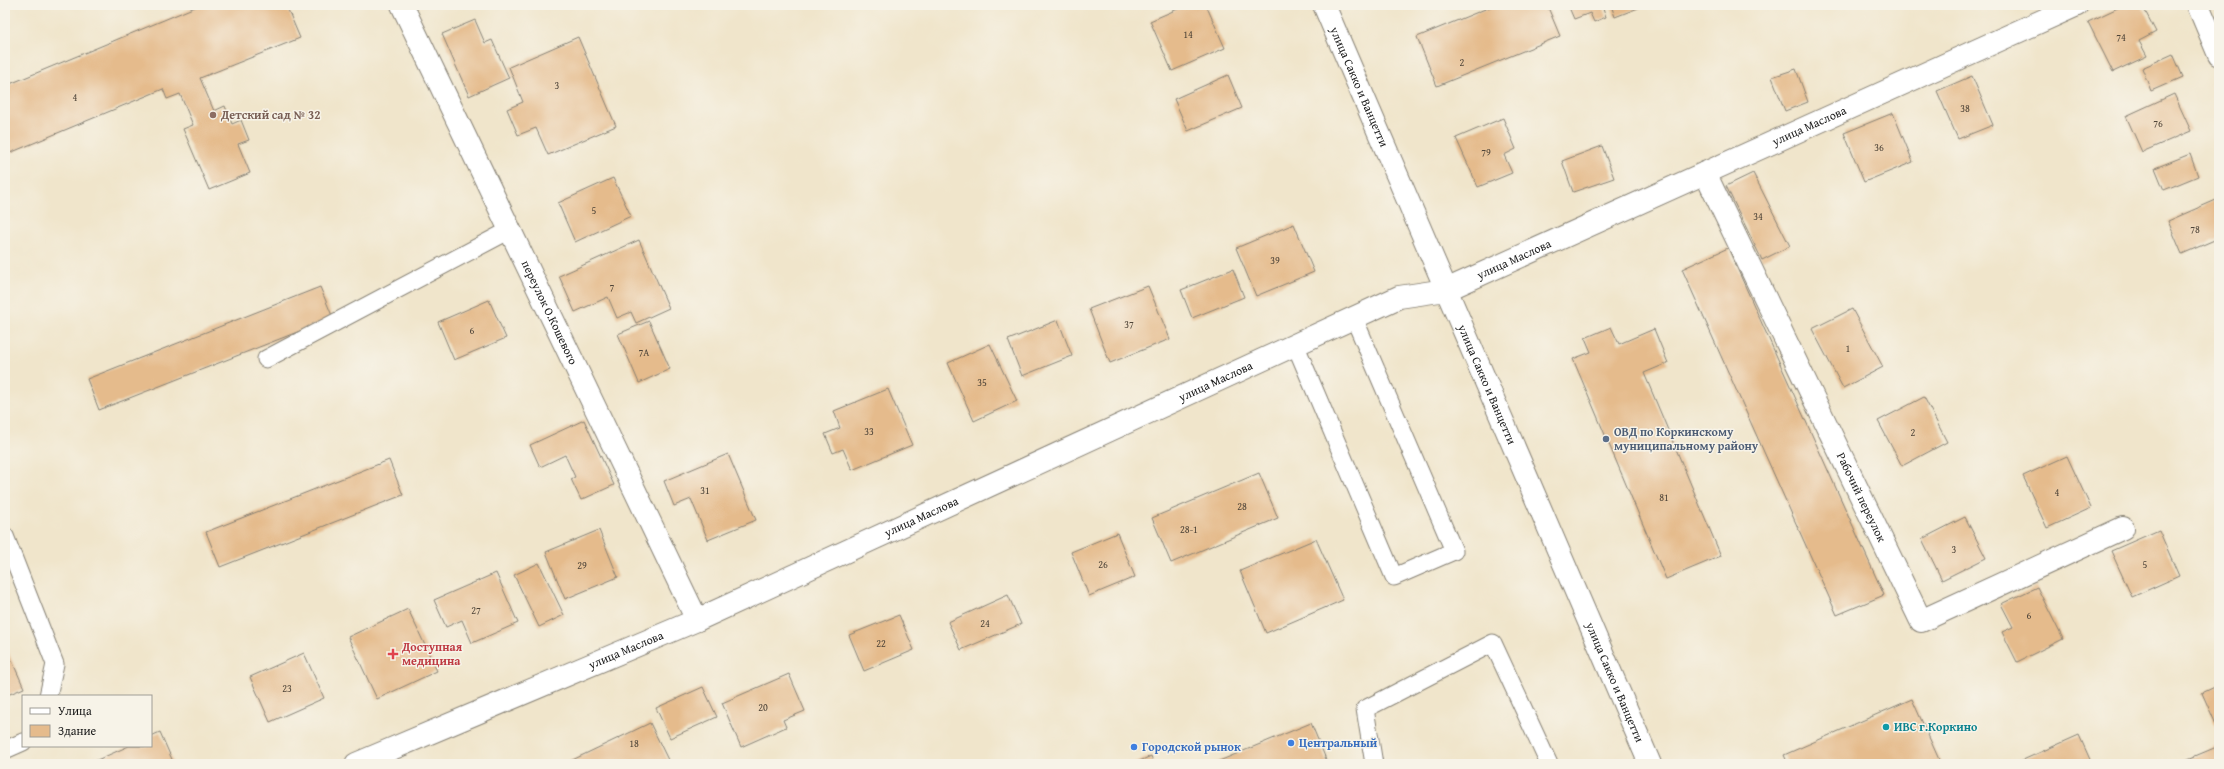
<svg xmlns="http://www.w3.org/2000/svg" width="2224" height="769" font-family="'Gentium Book Plus',serif">
  <style>
    .building { fill: #e5bb8c }
    .lines { fill: none; stroke-linecap: round; stroke-linejoin: round }
    .service-casing { stroke: #868074; stroke-width: 19 }
    .minor-casing { stroke: #868074; stroke-width: 24 }
    .tertiary-casing { stroke: #868074; stroke-width: 24 }
    .service { stroke: #fff; stroke-width: 17 }
    .minor { stroke: #fff; stroke-width: 22 }
    .tertiary { stroke: #fff; stroke-width: 22 }
    .education-dot { fill: #8d6e63; stroke: #f7f3e8; stroke-width: 1.5 }
    .service-dot { fill: #5c6f8a; stroke: #f7f3e8; stroke-width: 1.5 }
    .health-dot { fill: #e0444e; stroke: #f7f3e8; stroke-width: 1.5 }
    .culture-dot { fill: #0f9aa8; stroke: #f7f3e8; stroke-width: 1.5 }
    .shop-dot { fill: #3f7fe0; stroke: #f7f3e8; stroke-width: 1.5 }
    .labels { text-anchor: middle; stroke-width: 3; stroke-linejoin: round; paint-order: stroke }
    .number-label { font-size: 10px; fill: #4e4438 }
    .street-label { font-size: 12px; fill: #1c1c1c; stroke: #f7f3e8 }
    .education-label { font-size: 12px; font-weight: bold; fill: #785e54; stroke: #f7f3e8; text-anchor: start }
    .service-label { font-size: 12px; font-weight: bold; fill: #4e5e75; stroke: #f7f3e8; text-anchor: start }
    .health-label { font-size: 12px; font-weight: bold; fill: #be3a42; stroke: #f7f3e8; text-anchor: start }
    .culture-label { font-size: 12px; font-weight: bold; fill: #0d838f; stroke: #f7f3e8; text-anchor: start }
    .shop-label { font-size: 12px; font-weight: bold; fill: #366cbe; stroke: #f7f3e8; text-anchor: start }
  </style>
  <rect width="100%" height="100%" fill="#f7f3e8"/>
  <filter id="ink" filterUnits="userSpaceOnUse"><feTurbulence type="fractalNoise" baseFrequency=".025" numOctaves="2"/><feDisplacementMap in="SourceGraphic" scale="8" xChannelSelector="R" yChannelSelector="G"/><feConvolveMatrix kernelMatrix="1 2 1 2 8 2 1 2 1" color-interpolation-filters="sRGB"/></filter>
  <filter id="wash" filterUnits="userSpaceOnUse"><feTurbulence type="fractalNoise" baseFrequency=".012" numOctaves="4" result="noise"/><feDisplacementMap in="SourceGraphic" scale="16" xChannelSelector="R" yChannelSelector="G"/><feGaussianBlur stdDeviation="0.9" result="paint"/><feColorMatrix in="noise" values="0 0 0 0 0 0 0 0 0 0 0 0 0 0 0 0 0 1.4 0 .05"/><feComposite in="paint" operator="in"/></filter>
  <g filter="url(#wash)">
    <rect width="100%" height="100%" fill="#f0e5cb"/>
    <g id="blocks">
      <g class="building">
        <polygon points="200,5 286,5 300,38 200,78 214,111 225,106 232,124 241,120 249,140 238,144 250,173 209,190 183,129 193,125 180,94 167,99 163,89 5,155 5,86"/>
        <polygon points="1187,5 1206,5 1225,48 1172,71 1150,21"/>
        <polygon points="1495,5 1547,5 1560,36 1437,86 1417,37"/>
        <polygon points="1568,5 1602,5 1606,17 1594,22 1590,13 1574,19"/>
        <polygon points="1611,5 1646,5 1615,17"/>
        <polygon points="2124,5 2142,5 2156,32 2139,41 2147,56 2113,72 2088,22"/>
        <polygon points="475,20 485,43 492,40 509,78 469,96 442,34"/>
        <polygon points="578,37 616,126 548,155 536,128 518,135 507,109 523,102 509,67"/>
        <polygon points="2173,54 2183,77 2151,91 2142,68"/>
        <polygon points="1796,69 1808,102 1785,111 1772,77"/>
        <polygon points="1228,75 1242,108 1188,131 1174,99"/>
        <polygon points="1972,76 1993,125 1958,139 1937,91"/>
        <polygon points="2174,94 2191,131 2142,152 2126,116"/>
        <polygon points="1893,113 1913,162 1864,182 1844,133"/>
        <polygon points="1503,118 1516,149 1504,155 1512,173 1478,187 1456,138"/>
        <polygon points="1602,146 1614,178 1573,192 1562,161"/>
        <polygon points="2190,154 2198,176 2164,190 2155,168"/>
        <polygon points="1753,173 1790,246 1762,260 1726,186"/>
        <polygon points="613,178 631,216 575,242 558,203"/>
        <polygon points="2216,200 2219,207 2219,238 2182,254 2168,221"/>
        <polygon points="1294,224 1314,272 1256,296 1236,248"/>
        <polygon points="639,240 669,308 636,323 631,312 617,318 608,297 575,312 559,276"/>
        <polygon points="1728,248 1884,595 1837,615 1682,269"/>
        <polygon points="1233,269 1244,297 1192,318 1181,290"/>
        <polygon points="1148,286 1170,339 1110,363 1089,309"/>
        <polygon points="320,287 333,318 99,410 87,379"/>
        <polygon points="489,300 506,338 454,360 438,322"/>
        <polygon points="1852,309 1883,367 1843,388 1812,329"/>
        <polygon points="1058,320 1072,356 1022,376 1008,340"/>
        <polygon points="649,321 670,369 639,383 618,334"/>
        <polygon points="1611,327 1619,344 1654,329 1668,363 1644,373 1721,556 1666,579 1573,359 1591,352 1585,338"/>
        <polygon points="990,344 1017,401 974,421 948,363"/>
        <polygon points="888,389 912,445 852,470 843,449 833,453 825,434 840,428 834,411"/>
        <polygon points="1924,397 1947,442 1902,466 1878,421"/>
        <polygon points="584,420 614,485 581,500 571,479 575,477 565,455 540,467 530,445"/>
        <polygon points="728,454 756,520 708,540 691,499 674,506 664,481"/>
        <polygon points="2067,456 2091,508 2047,528 2023,476"/>
        <polygon points="389,460 403,495 220,567 206,532"/>
        <polygon points="1259,473 1278,518 1171,563 1152,518"/>
        <polygon points="1965,517 1986,558 1942,580 1922,539"/>
        <polygon points="599,530 618,577 565,599 546,552"/>
        <polygon points="2159,530 2179,576 2132,597 2111,551"/>
        <polygon points="1117,533 1135,577 1089,596 1071,552"/>
        <polygon points="1316,539 1343,600 1266,633 1240,571"/>
        <polygon points="539,563 564,615 539,627 514,575"/>
        <polygon points="496,573 518,623 472,643 462,620 446,627 434,600"/>
        <polygon points="2037,587 2063,639 2017,662 2002,632 2013,627 2001,604"/>
        <polygon points="1008,595 1021,624 961,650 948,622"/>
        <polygon points="408,609 437,671 377,699 348,637"/>
        <polygon points="899,615 914,650 864,671 849,635"/>
        <polygon points="5,645 24,688 5,696"/>
        <polygon points="304,653 324,698 270,722 250,677"/>
        <polygon points="789,674 805,711 783,720 786,727 741,747 722,703"/>
        <polygon points="2219,685 2219,731 2202,693"/>
        <polygon points="703,687 717,717 670,738 656,708"/>
        <polygon points="1912,699 1941,764 1918,764 1917,761 1910,764 1788,764 1784,755"/>
        <polygon points="650,723 670,764 564,764"/>
        <polygon points="1311,723 1328,764 1212,764"/>
        <polygon points="160,732 174,764 88,764 129,746 151,746 151,736"/>
        <polygon points="2079,735 2092,764 2014,764"/>
        <polygon points="2219,746 2219,764 2176,764"/>
        <polygon points="1151,756 1154,764 1133,764"/>
      </g>
    </g>
  </g>
  <g filter="url(#ink)">
    <use href="#blocks" fill-opacity="0" stroke="#868074" stroke-width="1"/>
    <g class="lines">
      <g class="service-casing">
        <g id="service">
          <polyline points="1295,344 1394,577 1454,551 1354,318"/>
          <polyline points="266,359 510,230"/>
          <polyline points="5,536 55,664 48,696"/>
          <polyline points="5,750 23,742"/>
          <polyline points="1374,764 1365,709 1493,643 1549,764"/>
        </g>
      </g>
      <g class="minor-casing">
        <g id="minor">
          <path id="s1" d="M402,5L697,620"/>
          <polyline points="2198,5 2219,55"/>
          <path id="s2" d="M1705,173L1921,621L2123,528"/>
          <path id="s3" d="M356,764L697,620L1399,297L1446,290L2077,5"/>
        </g>
      </g>
      <g class="tertiary-casing">
        <g id="tertiary">
          <path id="s4" d="M1324,5L1650,764"/>
        </g>
      </g>
      <use href="#service" class="service"/>
      <use href="#minor" class="minor"/>
      <use href="#tertiary" class="tertiary"/>
    </g>
  </g>
  <circle class="education-dot" cx="213" cy="115" r="4"/>
  <circle class="service-dot" cx="1606" cy="439" r="4"/>
  <path class="health-dot" d="M391 648h4v4h4v4h-4v4h-4v-4h-4v-4h4z"/>
  <circle class="culture-dot" cx="1886" cy="727" r="4"/>
  <g class="shop-dot">
    <circle cx="1291" cy="743" r="4"/>
    <circle cx="1134" cy="747" r="4"/>
  </g>
  <g class="labels">
    <g class="number-label">
      <text x="1188" y="38">14</text>
      <text x="2121" y="41">74</text>
      <text x="1462" y="66">2</text>
      <text x="557" y="89">3</text>
      <text x="75" y="101">4</text>
      <text x="1965" y="112">38</text>
      <text x="2158" y="127">76</text>
      <text x="1879" y="151">36</text>
      <text x="1486" y="156">79</text>
      <text x="594" y="214">5</text>
      <text x="1758" y="220">34</text>
      <text x="2195" y="233">78</text>
      <text x="1275" y="264">39</text>
      <text x="612" y="291">7</text>
      <text x="1129" y="328">37</text>
      <text x="472" y="334">6</text>
      <text x="1848" y="352">1</text>
      <text x="644" y="356">7А</text>
      <text x="982" y="386">35</text>
      <text x="869" y="435">33</text>
      <text x="1913" y="436">2</text>
      <text x="705" y="494">31</text>
      <text x="2057" y="496">4</text>
      <text x="1664" y="501">81</text>
      <text x="1242" y="510">28</text>
      <text x="1189" y="533">28-1</text>
      <text x="1954" y="553">3</text>
      <text x="1103" y="568">26</text>
      <text x="2145" y="568">5</text>
      <text x="582" y="569">29</text>
      <text x="476" y="614">27</text>
      <text x="2029" y="619">6</text>
      <text x="985" y="627">24</text>
      <text x="881" y="647">22</text>
      <text x="287" y="692">23</text>
      <text x="763" y="711">20</text>
      <text x="634" y="747">18</text>
    </g>
    <g class="street-label">
      <text dy="4" stroke="none"><textPath href="#s4" startOffset="89">улица Сакко и Ванцетти</textPath></text>
      <text dy="4" stroke="none"><textPath href="#s3" startOffset="1589">улица Маслова</textPath></text>
      <text dy="4" stroke="none"><textPath href="#s3" startOffset="1265">улица Маслова</textPath></text>
      <text dy="4" stroke="none"><textPath href="#s1" startOffset="341">переулок О.Кошевого</textPath></text>
      <text dy="4" stroke="none"><textPath href="#s3" startOffset="941">улица Маслова</textPath></text>
      <text dy="4" stroke="none"><textPath href="#s4" startOffset="413">улица Сакко и Ванцетти</textPath></text>
      <text dy="4" stroke="none"><textPath href="#s2" startOffset="360">Рабочий переулок</textPath></text>
      <text dy="4" stroke="none"><textPath href="#s3" startOffset="617">улица Маслова</textPath></text>
      <text dy="4" stroke="none"><textPath href="#s3" startOffset="293">улица Маслова</textPath></text>
      <text dy="4" stroke="none"><textPath href="#s4" startOffset="737">улица Сакко и Ванцетти</textPath></text>
    </g>
    <g class="education-label">
      <text x="221" y="119">Детский сад № 32</text>
    </g>
    <g class="service-label">
      <text x="1614" y="436">ОВД по Коркинскому<tspan x="1614" dy="14">муниципальному району</tspan></text>
    </g>
    <g class="health-label">
      <text x="402" y="651">Доступная<tspan x="402" dy="14">медицина</tspan></text>
    </g>
    <g class="culture-label">
      <text x="1894" y="731">ИВС г.Коркино</text>
    </g>
    <g class="shop-label">
      <text x="1299" y="747">Центральный</text>
      <text x="1142" y="751">Городской рынок</text>
    </g>
  </g>
  <rect width="2224" height="769" fill="none" stroke="#f7f3e8" stroke-width="20"/>
  <rect x="22" y="695" width="130" height="52" fill="#f7f3e8" stroke="#9f9d96"/>
  <rect x="30" y="708" width="20" height="6" fill="#ffffff" stroke="#9f9d96"/>
  <text x="58" y="715" font-size="12" fill="#1c1c1c">Улица</text>
  <rect x="30" y="725" width="20" height="12" fill="#e5bb8c" stroke="#9f9d96"/>
  <text x="58" y="735" font-size="12" fill="#1c1c1c">Здание</text>
</svg>
